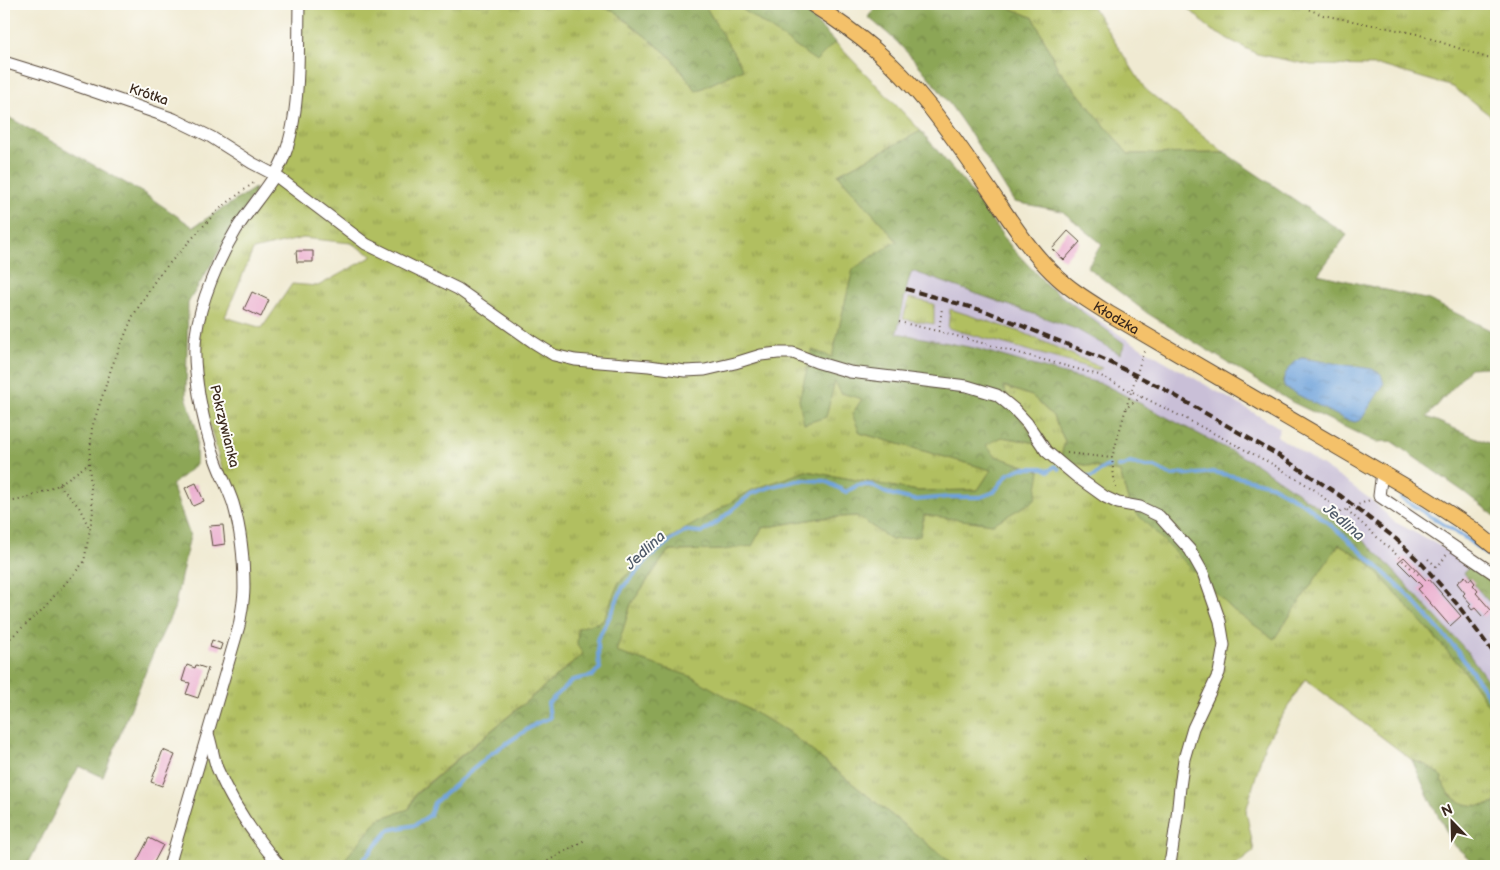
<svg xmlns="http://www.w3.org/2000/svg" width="1500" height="870" font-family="'Balsamiq Sans',sans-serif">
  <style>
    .railway { fill: #c9bfd7 }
    .grass { fill: url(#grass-tufts); stroke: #767440; fill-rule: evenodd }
    .forest { fill: url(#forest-crowns); stroke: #64683a; fill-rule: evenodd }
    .water { fill: url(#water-ripples); stroke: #54667c }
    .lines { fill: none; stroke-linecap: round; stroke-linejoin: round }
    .stream { stroke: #6ea2da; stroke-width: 4 }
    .building { fill: #ebaecf }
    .minor-casing { stroke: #564739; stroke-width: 13 }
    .major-casing { stroke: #564739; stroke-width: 17 }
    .path { stroke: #564739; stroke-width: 2; stroke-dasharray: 1 4; stroke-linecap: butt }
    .minor { stroke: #fff; stroke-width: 11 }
    .major { stroke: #f4c16a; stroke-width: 15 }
    .rail { stroke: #3b2a1e; stroke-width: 4; stroke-dasharray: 8 4; stroke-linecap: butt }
    .path-bridge { stroke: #564739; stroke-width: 2; stroke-dasharray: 1 4; stroke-linecap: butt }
    .labels { text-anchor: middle; stroke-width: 4; stroke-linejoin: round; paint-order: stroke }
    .street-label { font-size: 14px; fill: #3b2a1e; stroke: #fdfcf7 }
    .water-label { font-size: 15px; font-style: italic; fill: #4f5a69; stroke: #fdfcf7 }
  </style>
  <defs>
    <pattern id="grass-tufts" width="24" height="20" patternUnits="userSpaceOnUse" patternTransform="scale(1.25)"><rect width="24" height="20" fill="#b1bf61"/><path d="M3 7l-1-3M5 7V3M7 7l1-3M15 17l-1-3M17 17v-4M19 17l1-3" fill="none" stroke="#919b4f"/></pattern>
    <pattern id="forest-crowns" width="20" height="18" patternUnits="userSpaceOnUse" patternTransform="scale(1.25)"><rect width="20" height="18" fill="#8ca657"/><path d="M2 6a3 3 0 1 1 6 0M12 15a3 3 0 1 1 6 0" fill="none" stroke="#748747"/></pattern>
    <pattern id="water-ripples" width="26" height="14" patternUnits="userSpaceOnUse" patternTransform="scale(1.25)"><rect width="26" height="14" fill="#6ea2da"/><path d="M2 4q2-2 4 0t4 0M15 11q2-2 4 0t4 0" fill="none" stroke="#5c84b0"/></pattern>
  </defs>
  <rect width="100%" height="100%" fill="#fdfcf7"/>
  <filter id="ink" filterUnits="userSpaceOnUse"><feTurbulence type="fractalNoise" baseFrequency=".02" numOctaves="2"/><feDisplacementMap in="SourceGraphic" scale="10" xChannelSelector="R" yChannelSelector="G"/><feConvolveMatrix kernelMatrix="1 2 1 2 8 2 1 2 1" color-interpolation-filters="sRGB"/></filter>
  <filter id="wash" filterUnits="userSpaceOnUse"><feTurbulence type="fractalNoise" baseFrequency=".0096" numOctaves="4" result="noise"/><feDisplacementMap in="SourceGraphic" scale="20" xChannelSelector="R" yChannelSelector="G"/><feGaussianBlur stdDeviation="1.12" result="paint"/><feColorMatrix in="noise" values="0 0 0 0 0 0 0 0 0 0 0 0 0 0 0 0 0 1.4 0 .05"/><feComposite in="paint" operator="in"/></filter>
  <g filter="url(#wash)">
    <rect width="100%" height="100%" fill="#f0ead2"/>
    <polygon class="railway" points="857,262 1020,265 1123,337 1280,428 1277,436 1351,485 1374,502 1393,521 1440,546 1496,591 1496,629 1488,635 1496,647 1496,714 1031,391 831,349 844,279"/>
    <g class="grass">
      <path d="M302,4H590L613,10L671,57L696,91L742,69L704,4H735L816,60L835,42L921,131L838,174L897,241L832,358L812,350L835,380L862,399L860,433L991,470L978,490L918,491L806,471L663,542L619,582L603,621L583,654L415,794L409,809L379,819L340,866H175L177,861L173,857L241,626L245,550L205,409L198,340L204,308L223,262L288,155ZM303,238L351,243L373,256L318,286L292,284L262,328L225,317L253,250Z"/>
      <polygon points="1001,4 1091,4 1145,89 1225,153 1128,154 1058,69 1034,18"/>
      <polygon points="1184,4 1496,4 1496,120 1453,87 1382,66 1311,65 1257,54 1211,30"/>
      <polygon points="909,298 934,304 934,324 903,319"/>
      <polygon points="950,309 1024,333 1102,368 1098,370 948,328"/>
      <path d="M1002,386L1032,396L1053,416L1065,441L1060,460L1120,472L1130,507L1274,639L1339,544L1368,562L1463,669L1496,716V803C1471,811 1454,803 1439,781C1436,777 1432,769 1427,766C1423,763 1417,762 1412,760L1305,679L1265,744L1246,811L1254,851L1235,866H955L787,731L615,652L631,604L668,551L723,550L762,528L820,518L857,516L892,540L920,536L924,514L993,524L1040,471L994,456L985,444L1002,437L1037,443L1011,405Z"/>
    </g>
    <g class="forest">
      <polygon points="590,4 704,4 743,69 696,91 671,57 613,10"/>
      <polygon points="735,4 794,4 807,13 835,42 816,61"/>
      <path d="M878,4H1001L1034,18L1058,69L1128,154L1225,153L1347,235L1318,274L1429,300L1496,333V353L1487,367L1470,368L1427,417L1496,446V517L1464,492L1391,441L1376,442L1292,402L1147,313L1087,267L1102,244L1062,211L1014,202C979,146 944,89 897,42C888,33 877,25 868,17ZM1301,358H1310L1282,382C1286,372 1292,364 1301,358Z"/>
      <polygon points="4,116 10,118 145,194 193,227 255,188 254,193 188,303 186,396 197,431 196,465 172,485 190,536 174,609 152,656 103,777 79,766 27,866 4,866"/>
      <polygon points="921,131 966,185 1012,248 1048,286 1125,344 1120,354 1076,329 912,271 908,282 897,333 974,348 1064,374 1103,384 1256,464 1350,529 1380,556 1466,650 1496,692 1496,716 1463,669 1368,562 1339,544 1274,639 1233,610 1130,507 1120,472 1060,460 1065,441 1053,416 1032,396 1003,386 1011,405 1038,443 1002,437 986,445 995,456 1040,471 1035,500 993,524 924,515 920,536 892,540 857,516 820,518 762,528 752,546 723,550 668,551 631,604 616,652 690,676 787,731 955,866 339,866 379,819 409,809 415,795 583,654 577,645 578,628 603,621 619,582 663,542 752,490 806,471 918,491 978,490 991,470 860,433 852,414 862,399 841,393 835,381 826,417 804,424 799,400 812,350 832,357 853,269 897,241 838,174"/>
      <polygon points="1471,564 1496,582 1496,605 1487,600 1464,573"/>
      <path d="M1412,760L1428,766L1442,777C1446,804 1473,810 1496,803V866H1477L1453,844L1429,798Z"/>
    </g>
    <path class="water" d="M1301,358L1372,369L1381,374L1384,384L1361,420L1355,422L1344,419L1285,388C1279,376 1292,364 1301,358Z"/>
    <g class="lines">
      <g class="stream">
        <polyline points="1118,467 1124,466 1130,463 1146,467 1155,467 1173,476 1181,473 1189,475 1213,472 1242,478 1271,485 1306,505 1344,536 1408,595 1457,650 1496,707"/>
        <path d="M1082,475C1099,482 1096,468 1109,466"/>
        <polyline points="1401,498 1464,537 1496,562"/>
        <path d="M358,866L389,830L415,825L430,815L434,803L492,753L537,723L550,718L548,703L573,680L592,676L600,668C596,657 600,651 597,640L607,622L623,587L648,559L671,540L686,531L703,532L720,520L751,494L770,487L800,480L825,481L846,492L858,485H871L886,493L914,500L949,497H981L994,492L1008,474L1022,468H1043L1049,471L1055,466L1059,469"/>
      </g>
    </g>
    <g id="blocks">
      <g class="building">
        <polygon points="1068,231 1080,242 1064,260 1052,249"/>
        <polygon points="296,251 313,251 313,262 297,262"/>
        <polygon points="252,292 269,300 261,317 244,309"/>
        <polygon points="196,483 204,501 193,506 185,488"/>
        <polygon points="223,525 225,544 212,546 209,526"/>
        <polygon points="1404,557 1427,581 1429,579 1461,616 1450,626 1418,589 1422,586 1398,562"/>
        <polygon points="1465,576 1469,581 1471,578 1475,583 1473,585 1478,591 1476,593 1491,610 1483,617 1475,608 1472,610 1469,606 1471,604 1463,595 1465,593 1457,583"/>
        <polygon points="212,640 222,644 220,650 210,647"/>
        <polygon points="187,665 195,668 196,665 208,669 198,698 186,694 190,683 182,681"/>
        <polygon points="163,750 175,755 162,786 151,782"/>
        <polygon points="149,838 163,845 152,866 142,866 136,863"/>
      </g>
    </g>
  </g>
  <g filter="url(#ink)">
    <use href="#blocks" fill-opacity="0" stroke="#564739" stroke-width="1"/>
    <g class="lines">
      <g class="minor-casing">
        <g id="minor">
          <polyline points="4,62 43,74 174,119 211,137 252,163 275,175 366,244 458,289 533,342 554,355 575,360 649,366 685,371 705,370 735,363 761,355 778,353 793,353 816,362 850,372 967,386 997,395 1014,409 1027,423 1046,451 1077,477 1105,497 1118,503 1140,507 1159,516 1190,550 1203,573 1220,621 1224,645 1219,673 1193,728 1184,759 1180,787 1177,816 1171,858 1168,866"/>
          <polyline points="1382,472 1379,496 1496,575"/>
          <path d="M208,734C212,745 213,757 217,768C232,804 255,837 280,866"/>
          <path d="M169,866L239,626C241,614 244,601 244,588C244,560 241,530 233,503C228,488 221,475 216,461C204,428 191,368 196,335C200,302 219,258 236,230C252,204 275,182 285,154C301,111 298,49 299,4"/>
        </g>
      </g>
      <g class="major-casing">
        <g id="major">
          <path id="s1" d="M812,4C859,34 894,62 929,106C953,136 975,169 997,201C1014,226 1031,252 1053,273C1069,289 1089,301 1108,313L1427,499L1470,527L1496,548"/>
        </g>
      </g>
      <g class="path">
        <polyline points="1295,4 1323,15 1417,34 1496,61"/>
        <polyline points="899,322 942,332 1099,375 1196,424 1274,465 1315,490 1340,512 1370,500"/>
        <polyline points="939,331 942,308"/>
        <polyline points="1142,357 1145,349"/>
        <polyline points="1067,453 1112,458"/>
        <polyline points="59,485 79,507 90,530"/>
        <polyline points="1115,488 1112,458 1126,408 1143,396"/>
        <polyline points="4,503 24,499 55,487 89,464"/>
        <polyline points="1347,510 1420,576"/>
        <polyline points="1428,559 1436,566 1442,562 1446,555"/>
        <polyline points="4,635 14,635"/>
        <polyline points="4,671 6,642 43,609 84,562 93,512 89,464 92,428 112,366 133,316 158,276 218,210 256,181"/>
        <polyline points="1084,858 1096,866"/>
        <polyline points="539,866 585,840"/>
      </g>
      <use href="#minor" class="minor"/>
      <use href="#major" class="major"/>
      <polyline class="rail" points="906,289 988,312 1103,359 1160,387 1278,455 1341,496 1396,539 1423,565 1457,604 1496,656"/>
      <polyline class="path-bridge" points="1126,408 1142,357"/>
    </g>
  </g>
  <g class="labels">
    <g class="street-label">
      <text transform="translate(149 94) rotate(19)" y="5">Krótka</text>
      <text dy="5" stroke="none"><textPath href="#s1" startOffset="442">Kłodzka</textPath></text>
      <text transform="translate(225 426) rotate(76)" y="5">Pokrzywianka</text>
    </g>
    <g class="water-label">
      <text transform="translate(1344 522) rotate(40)" y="5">Jedlina</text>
      <text transform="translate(645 550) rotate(-43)" y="5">Jedlina</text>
    </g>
  </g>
  <rect width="1500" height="870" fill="none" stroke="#fdfcf7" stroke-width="20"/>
  <g transform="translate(1452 822) rotate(337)" stroke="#fdfcf7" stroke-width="4" paint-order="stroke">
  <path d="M0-4L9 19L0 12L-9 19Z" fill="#3b2a1e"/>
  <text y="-8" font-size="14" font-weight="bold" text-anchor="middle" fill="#3b2a1e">N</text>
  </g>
</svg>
